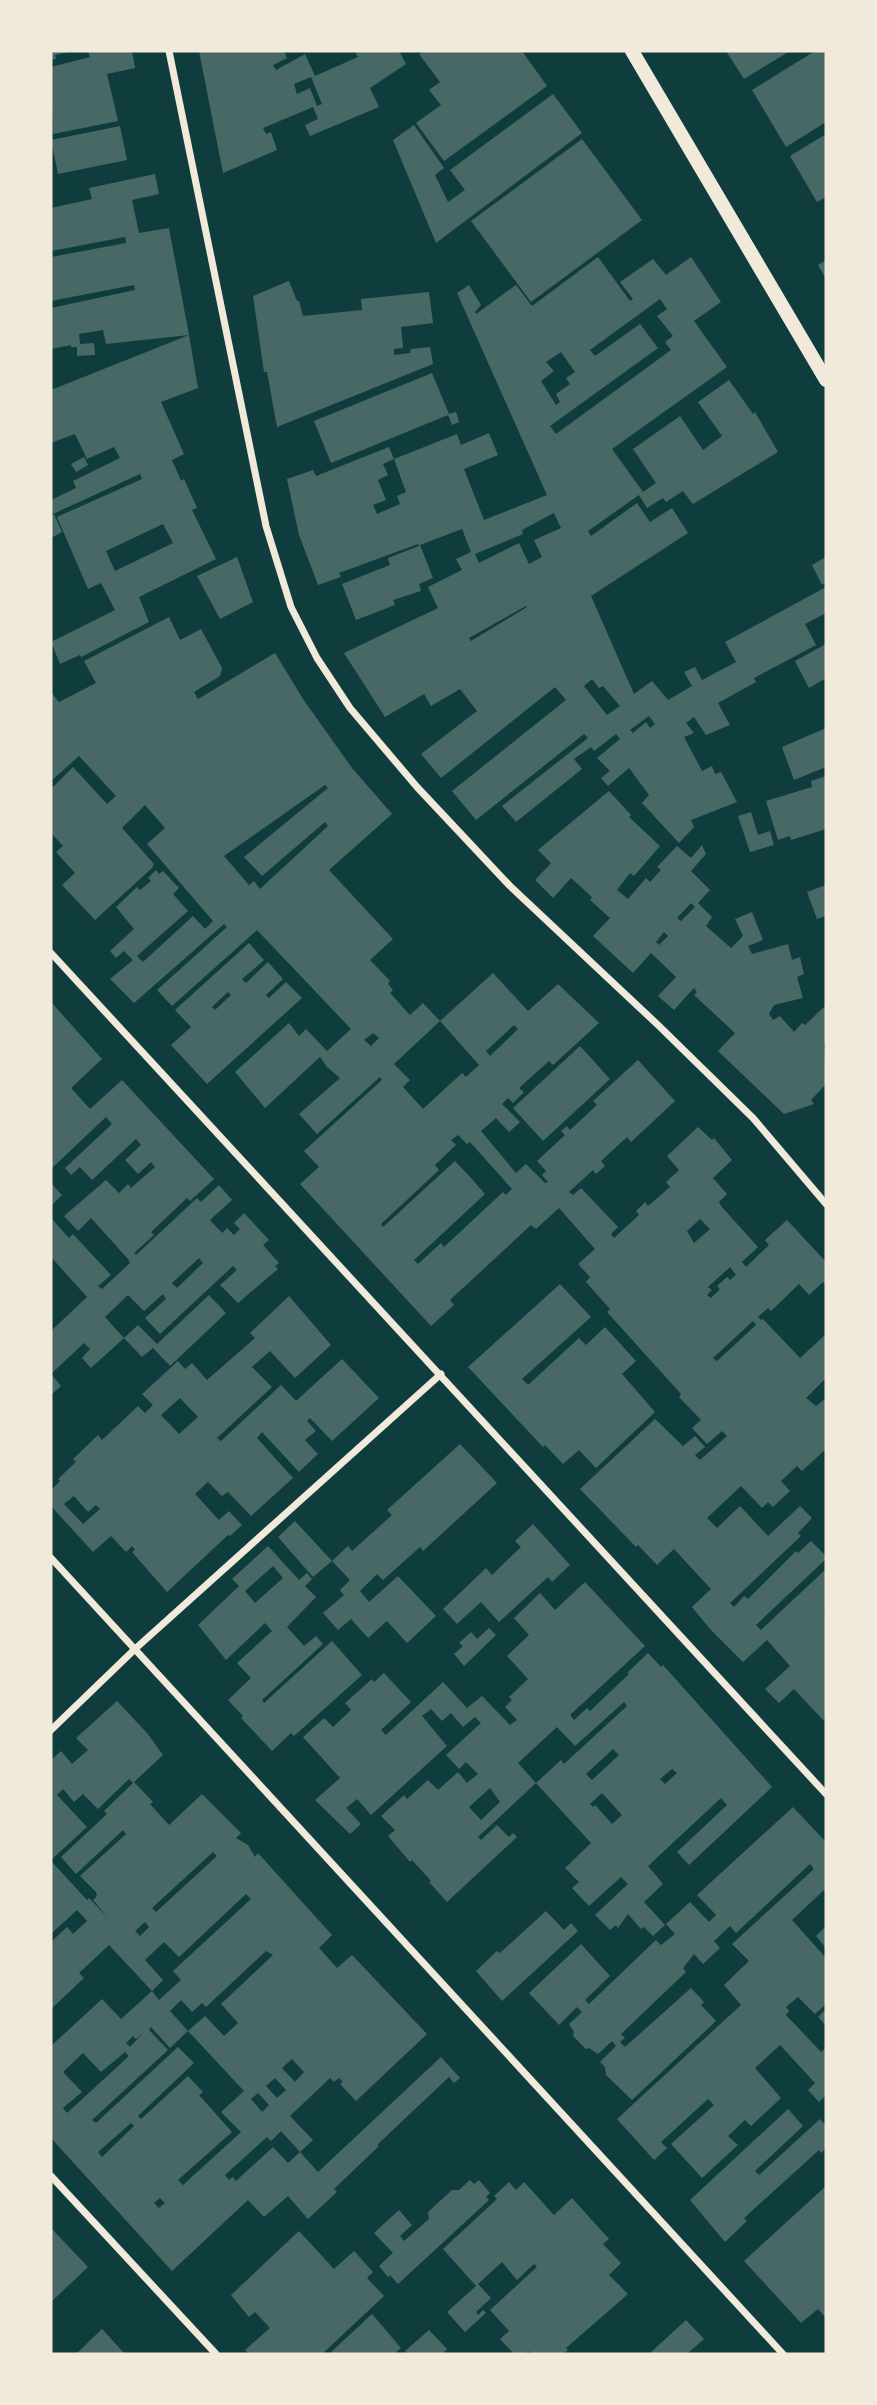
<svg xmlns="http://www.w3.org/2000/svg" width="877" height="2405" font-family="'Source Sans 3',sans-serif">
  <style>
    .building { fill: #486865; fill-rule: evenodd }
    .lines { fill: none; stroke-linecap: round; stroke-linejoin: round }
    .minor { stroke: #f1e9da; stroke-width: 7 }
    .secondary { stroke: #f1e9da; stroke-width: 14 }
  </style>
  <rect width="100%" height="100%" fill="#0f3d3e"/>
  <g class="building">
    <polygon points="51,51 69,51 69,52 55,55 56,59 51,60"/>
    <polygon points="88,51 132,51 135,68 107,74 118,121 53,134 51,67 90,57"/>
    <path d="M199,51H284L287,58L273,65L276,70L305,54L315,76L358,57L355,51H399L406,64L370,88L379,107L310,136L305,125L318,119L313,107L263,128L266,134L271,132L277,150L223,173ZM311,77L322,104L317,106L310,88L297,94L294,84Z"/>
    <polygon points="423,51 522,51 547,86 444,161 416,123 441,105 429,90 440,82 419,54"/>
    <polygon points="726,51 790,51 744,79"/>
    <polygon points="815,51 826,51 826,122 786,147 752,90"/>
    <polygon points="553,94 582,133 436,243 393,140 414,125 444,168 435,175 448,202 465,190 450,170"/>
    <polygon points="120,126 127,160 58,174 51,140"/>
    <polygon points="826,134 826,197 817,202 790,156"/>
    <polygon points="582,139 642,220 531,302 471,221"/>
    <polygon points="155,174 159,194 132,200 139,233 169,228 189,335 106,344 103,330 79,334 80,344 94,343 95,355 77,356 77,347 71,347 71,345 51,349 51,308 135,290 134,285 51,301 51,257 126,243 125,237 51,251 51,208 92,199 89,188"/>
    <path d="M598,257L630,301L633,299L620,282L653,259L666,275L691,257L721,302L694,321L727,367L612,449L643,492L656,483L633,449L680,416L703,450L722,436L698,402L729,380L753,414L755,412L778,452L693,504L683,491L666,502L663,498L647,508L639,495L588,531L591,536L637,503L650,522L672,508L688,533L591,596L634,694L652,681L668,700L692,686L684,672L695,667L702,680L736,662L725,642L826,587V613L805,624L816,645L754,678L756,682L718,703L730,725L706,735L694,717L686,723L694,733L684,737L702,771L712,766L715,774L721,772L737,802L691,820L694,827L679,843L642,803L649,795L629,768L608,786L601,778L610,771L597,758L620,739L616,734L594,751L591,747L574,759L582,769L516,822L502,806L588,738L584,734L476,820L452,791L566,700L555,687L441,778L421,754L477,711L460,689L431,706L424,694L385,717L344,653L438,608L428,587L462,570L456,559L471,552L462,529L420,545L433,578L419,584L421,591L393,600L395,605L356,620L342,584L390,565L388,558L419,546L418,544L339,573L341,577L318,585L299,535L287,479L313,470L316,476L389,447L394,459L383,464L388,475L378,480L386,500L373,505L377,514L400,504L397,496L406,492L394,459L457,434L461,445L489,433L498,455L464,469L484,520L547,495L457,293L469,285L481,305L475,312L476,314L516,285L532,306ZM660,299L667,309L657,316L673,336L665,342L671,350L556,434L550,426L658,348L640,324L595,356L590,350ZM561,352L575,372L566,378L570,384L556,394L560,402L556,405L541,381L554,371L546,362ZM554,513L561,528L534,540L542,557L529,564L519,543L479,563L475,554L523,534L522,530ZM526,606L527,607L471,641L469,638ZM592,679L599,688L603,686L620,706L607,715L584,686ZM649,716L655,724L650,728L646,722L633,733L630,730Z"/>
    <polygon points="826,260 826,279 818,265"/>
    <polygon points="289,281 297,301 299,301 303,316 362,310 361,299 429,292 433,323 401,327 403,348 394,349 394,355 410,353 411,349 430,347 433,364 277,427 267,372 264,372 253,296"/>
    <path d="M189,335L198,388L161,402L184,454L172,460L181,481L184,479L197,508L192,510L216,559L139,597L149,622L81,657L80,655L60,664L51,642L115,610L101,583L88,589L57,517L142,479L140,474L53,514L51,500L76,488L73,481L120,458L114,447L87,459L75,434L51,443V390ZM163,524L173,543L115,571L106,551Z"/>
    <polygon points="432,373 449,414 456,412 459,422 452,425 448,415 331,463 314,421"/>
    <polygon points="84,457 88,465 76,472 71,464"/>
    <polygon points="54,514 62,532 51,538 51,515"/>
    <polygon points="237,557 253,602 220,619 197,576"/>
    <polygon points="826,557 826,582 822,585 812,565"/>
    <path d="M169,617L180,640L201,629L222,668L220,676L194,692L198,699L275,653L303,699L352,768L392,814L329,870L393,939L370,960L390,981L388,984L393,990L390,993L410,1015L423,1003L440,1021L394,1064L410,1080L403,1087L423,1109L462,1073L466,1077L479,1065L440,1021L493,973L528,1011L558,984L599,1023L553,1065L549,1061L519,1088L524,1092L513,1103L508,1098L502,1104L520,1122L509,1132L496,1118L481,1131L516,1173L526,1164L545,1183L548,1182L542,1175L546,1171L537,1161L565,1135L561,1131L567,1126L570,1130L597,1105L593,1101L638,1060L675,1101L631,1142L627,1137L601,1161L605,1166L596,1174L593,1170L569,1192L573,1195L581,1188L618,1227L611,1234L614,1238L639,1215L636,1211L645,1202L648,1206L670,1187L666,1182L679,1170L667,1156L698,1127L712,1140L714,1138L732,1160L713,1178L727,1194L719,1202L721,1206L758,1247L742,1262L746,1267L769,1245L765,1240L787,1220L826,1262V1286L823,1282L809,1295L799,1284L771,1311L768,1308L758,1317L761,1320L763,1319L800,1358L826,1334V1378L806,1398L816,1406L826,1398V1449L802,1471L797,1466L781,1481L790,1491L773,1507L768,1502L762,1508L741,1486L707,1518L717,1528L740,1506L768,1536L800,1506L812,1518L798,1533L801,1536L730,1603L734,1607L744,1596L748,1599L796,1551L798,1553L811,1541L826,1556V1559L756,1625L761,1630L826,1569V1611L824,1614L826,1616V1717L823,1720L794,1689L779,1703L765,1689L790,1666L767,1640L743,1662L710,1629L692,1607L711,1589L674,1549L657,1565L638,1545L636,1547L580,1489L655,1419L683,1446L695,1436L705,1447L695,1455L700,1460L727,1436L722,1431L707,1444L692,1428L701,1420L679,1397L681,1394L607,1312L610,1309L586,1282L590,1277L578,1264L595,1249L559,1208L536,1229L531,1225L450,1300L454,1305L431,1326L300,1184L319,1167L304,1151L382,1080L380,1077L317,1134L299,1114L340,1078L327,1067L320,1057L265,1108L235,1072L289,1023L299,1036L306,1029L327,1051L351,1029L257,930L172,1006L157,990L227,927L224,924L134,1003L110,979L133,960L124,951L116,958L110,951L134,929L116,907L137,887L140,890L151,881L148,878L156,870L159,874L163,871L179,888L173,894L188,911L137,956L143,962L193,916L205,929L213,921L147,844L165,828L145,805L122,828L154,864L152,868L95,920L62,885L75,873L56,852L63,846L51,833V789L73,767L107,804L116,796L79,756L51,781V692L59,702L96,683L84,661ZM325,785L328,788L244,857L262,876L325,822L328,826L260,889L254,881L249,885L224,856ZM514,1025L518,1029L490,1056L486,1051ZM373,1033L379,1038L371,1046L364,1040ZM458,1135L467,1144L470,1142L512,1189L506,1195L503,1192L444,1247L441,1243L418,1264L414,1260L485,1194L471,1178L455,1161L383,1227L381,1224L439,1170L435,1165L456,1145L451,1140ZM700,1219L710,1229L694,1243L687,1231ZM730,1267L736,1275L730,1280L727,1277L717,1286L720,1289L711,1298L707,1295L712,1290L708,1287ZM753,1321L756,1325L717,1361L713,1358Z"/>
    <polygon points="826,644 826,678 809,688 795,661"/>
    <polygon points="826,728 826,767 794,780 782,747"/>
    <polygon points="826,776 826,829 791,840 790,836 778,840 766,801 812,787 811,781"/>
    <path d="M609,791L631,815L629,817L660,846L634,876L630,873L617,890L628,899L646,878L650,882L661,870L657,867L677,846L691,858L702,845L706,854L691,871L710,890L698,903L712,917L706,926L731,948L743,936L735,919L752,912L763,940L748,946L752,954L788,944L792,960L800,957L804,974L797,977L803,998L774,1005L769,1014L773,1020L780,1016L794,1032L802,1023L805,1025L826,1005V1042L824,1043L826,1084L811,1100L814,1104L784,1114L718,1051L735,1033L694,995L697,992L694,988L674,1010L658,996L676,977L651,953L633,973L593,936L610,918L590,900L592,897L571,878L553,898L535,880L551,863L538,850ZM691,903L695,907L681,921L677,918ZM664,932L668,936L659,945L656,942Z"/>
    <polygon points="751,812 758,835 770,831 774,845 750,852 738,816"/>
    <polygon points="826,885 826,916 817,919 807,892"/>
    <path d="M249,943L264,960L242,979L246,983L268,962L283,979L266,995L269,998L286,982L302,998L207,1084L171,1045L191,1027L175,1010ZM228,992L231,995L215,1010L212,1007Z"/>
    <path d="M51,1002L102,1059L71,1088L90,1109L122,1080L214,1179L190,1201L187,1198L151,1232L154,1235L134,1253L136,1255L197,1198L201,1202L219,1185L232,1200L210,1220L222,1233L227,1228L234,1235L240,1229L234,1223L244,1213L269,1240L263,1245L279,1263L275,1266L278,1269L238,1303L220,1285L237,1270L233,1266L160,1334L145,1318L166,1299L163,1294L144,1311L128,1295L105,1317L124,1338L91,1368L82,1358L90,1349L84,1343L51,1374V1331L87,1297L51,1257V1218L69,1238L73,1234L111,1275L98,1286L102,1289L130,1263L128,1259L91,1218L78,1231L64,1216L106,1180L119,1193L128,1184L131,1188L155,1167L151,1162L138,1174L125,1160L141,1145L136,1139L92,1180L80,1167L71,1175L65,1168L112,1124L106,1117L51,1169ZM199,1258L203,1263L177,1288L172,1283Z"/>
    <polygon points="580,1046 610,1079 543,1141 513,1108"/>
    <polygon points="51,1183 62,1195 51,1206"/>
    <polygon points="560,1284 591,1317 522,1379 528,1385 579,1338 586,1345 605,1327 636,1361 622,1374 655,1412 596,1468 579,1450 563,1464 545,1445 543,1447 468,1367"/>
    <polygon points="209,1295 226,1313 170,1366 153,1348 142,1357 124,1338 138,1325 157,1344"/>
    <path d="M289,1296L331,1345L295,1378L270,1351L252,1367L272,1387L217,1438L221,1441L281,1385L296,1401L342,1359L379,1398L332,1441L310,1418L307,1421L316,1431L305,1440L318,1454L299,1472L262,1432L257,1438L293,1478L251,1516L228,1492L222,1496L208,1482L195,1494L219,1520L229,1511L242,1525L230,1536L228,1535L167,1592L132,1552L135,1550L132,1546L126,1552L111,1536L93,1552L51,1506V1490L60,1481L58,1479L76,1462L73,1459L98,1435L102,1440L138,1406L145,1413L153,1405L142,1394L178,1361L185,1369L192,1363L207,1380L255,1338L250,1333ZM180,1398L198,1417L179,1434L161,1415ZM74,1496L88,1512L96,1505L100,1509L83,1524L64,1504Z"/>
    <polygon points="51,1374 61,1386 51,1395"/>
    <polygon points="460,1444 497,1483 423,1551 420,1547 383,1580 377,1574 360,1591 369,1602 398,1576 436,1616 407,1643 387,1621 368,1638 351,1619 338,1630 323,1613 344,1595 340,1590 350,1580 332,1561 348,1546 352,1551 392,1515 387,1510"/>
    <polygon points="295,1521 332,1561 313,1577 278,1537"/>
    <polygon points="533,1524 570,1565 552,1582 548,1577 499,1622 481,1602 457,1624 443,1609 486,1568 492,1575 521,1547 515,1541"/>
    <path d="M268,1546L299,1580L307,1573L312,1579L305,1586L316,1597L287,1627L304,1646L316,1636L323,1644L262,1700L264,1703L332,1641L362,1675L294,1736L291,1733L272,1751L241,1718L243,1716L228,1700L251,1678L237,1663L272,1631L265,1623L226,1660L198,1625L239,1586L232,1579ZM273,1566L283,1578L255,1603L245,1591Z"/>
    <path d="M585,1582L645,1646L570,1715L574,1720L587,1708L590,1711L629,1674L627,1673L648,1653L661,1667L663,1665L772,1787L689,1865L677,1852L727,1805L721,1798L648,1866L663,1884L644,1902L665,1925L653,1936L644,1927L641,1929L628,1914L618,1928L616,1925L610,1930L595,1915L628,1884L621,1877L589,1906L572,1888L579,1882L565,1868L591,1843L536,1783L561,1760L564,1764L627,1706L624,1702L575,1746L557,1727L518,1763L536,1783L478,1837L481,1840L497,1825L509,1837L513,1833L517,1837L447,1902L429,1882L431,1881L412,1860L410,1862L388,1836L395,1830L381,1816L404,1795L407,1799L428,1780L438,1790L458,1772L467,1783L478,1774L466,1762L459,1769L446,1755L481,1723L475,1717L463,1727L451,1713L442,1721L431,1709L422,1716L447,1746L371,1815L357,1799L346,1808L361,1824L350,1834L315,1800L340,1778L303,1737L324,1718L333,1727L351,1710L345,1703L372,1679L374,1682L384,1673L411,1702L381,1730L386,1735L443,1682L467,1708L482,1696L510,1725L517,1720L505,1707L512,1700L509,1697L528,1679L507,1656L529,1635L514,1618L540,1593L555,1610ZM613,1749L619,1755L592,1780L586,1774ZM672,1769L677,1773L665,1784L660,1779ZM490,1788L500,1802L481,1820L469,1807ZM602,1793L622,1815L612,1824L595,1805L593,1807L590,1804Z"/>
    <polygon points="489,1628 496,1635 464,1666 454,1654 463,1646 459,1643 471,1632 477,1639"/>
    <path d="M117,1701L147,1733L163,1755L134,1782L153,1802L150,1804L169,1825L202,1794L241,1833L236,1838L248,1845L255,1857L258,1853L332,1935L319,1948L337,1968L352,1955L427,2034L356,2101L340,2084L343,2082L339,2078L334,2082L330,2078L290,2116L313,2140L300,2152L281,2131L271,2141L267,2137L225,2175L229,2180L233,2177L236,2181L273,2147L288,2163L300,2152L318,2172L441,2057L460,2078L454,2083L449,2077L377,2145L379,2146L334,2189L337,2192L308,2219L288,2196L264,2217L248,2200L172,2271L51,2138V2046L102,1999L121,2019L152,1991L159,2000L181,1980L173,1971L251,1899L246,1894L179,1957L164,1942L145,1960L163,1980L152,1991L109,1945L79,1973L84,1978L51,2009V1942L67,1927L73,1934L87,1921L77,1910L51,1934V1861L87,1900L89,1898L108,1918L93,1900L97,1896L96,1892L80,1876L126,1834L123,1830L76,1874L61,1857L107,1814L104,1811L133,1783L129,1779L98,1809L83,1794L74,1802L63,1789L57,1795L87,1827L51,1860V1760L61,1751L72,1764L88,1750L76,1738ZM213,1852L217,1856L156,1912L152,1908ZM145,1922L149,1927L140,1936L135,1931ZM266,1951L273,1955L221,2004L238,2023L224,2036L205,2016L188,2031L244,2091L221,2112L241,2132L183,2185L178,2180L232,2132L199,2095L203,2092L188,2076L141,2119L138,2116L194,2063L178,2047L96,2123L92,2120L168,2050L149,2030L151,2027L170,2048L188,2031L170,2011L181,2000L192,2012L202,2003L206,2007ZM144,2032L130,2047L126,2043L133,2036L136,2039ZM125,2052L129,2056L67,2113L63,2108L82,2092L63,2072L83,2053L101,2072ZM292,2059L304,2072L295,2082L282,2068ZM275,2078L286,2090L277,2098L266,2086ZM258,2093L269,2105L262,2112L251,2099ZM131,2123L134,2126L102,2157L98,2152ZM160,2198L165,2203L159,2208L154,2203Z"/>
    <polygon points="793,1807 826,1842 826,1892 824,1890 792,1920 826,1958 826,2004 815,2014 798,1997 786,2007 789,2011 786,2015 821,2052 826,2048 826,2095 819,2102 808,2090 815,2083 780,2045 755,2068 781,2098 751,2126 745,2120 728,2136 738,2145 702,2178 671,2144 714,2105 708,2099 661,2142 667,2148 654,2160 617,2119 741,2005 724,1985 749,1961 732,1944 814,1869 810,1864 736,1933 730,1926 714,1941 720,1948 703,1964 694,1954 683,1968 686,1972 621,2034 625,2038 620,2042 625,2047 691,1988 704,2002 701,2005 716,2021 632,2100 606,2075 605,2067 600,2062 616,2046 612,2041 598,2054 589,2048 586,2049 573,2036 574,2032 569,2024 582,2012 577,2007 559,2025 529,1993 581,1944 610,1976 585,2000 589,2004 656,1940 661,1945 675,1934 666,1924 690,1902 709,1922 716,1915 697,1895"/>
    <polygon points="546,1911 564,1930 571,1923 578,1931 502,2001 476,1971 497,1951 500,1953"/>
    <polygon points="826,1926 826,1948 816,1936"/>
    <polygon points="826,2009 826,2026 818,2017"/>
    <polygon points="788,2109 803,2126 755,2171 759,2175 820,2119 826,2126 826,2148 821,2153 819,2150 744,2218 747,2221 725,2242 690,2200"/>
    <polygon points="470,2180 474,2184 479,2180 490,2193 486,2197 489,2200 398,2284 390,2275 388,2277 379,2266 393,2253 374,2233 399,2210 412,2225 400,2236 404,2241 429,2219 428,2212 452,2190 459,2190"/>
    <polygon points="509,2182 516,2190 524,2182 554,2215 572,2198 609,2239 603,2244 621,2263 609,2275 628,2294 566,2348 568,2350 563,2354 532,2354 528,2351 525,2354 514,2354 500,2339 509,2331 490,2310 537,2267 534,2264 517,2280 502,2262 478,2284 491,2298 476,2312 478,2315 483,2310 486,2313 465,2332 447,2312 476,2286 443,2249 497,2199 494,2196"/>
    <polygon points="826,2186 826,2318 818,2309 801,2323 744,2261"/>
    <polygon points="51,2228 88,2267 51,2302"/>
    <polygon points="299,2231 334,2269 354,2251 373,2272 367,2278 384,2296 322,2354 249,2354 245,2350 270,2328 255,2312 249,2317 231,2295"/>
    <polygon points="372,2314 401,2348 394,2354 329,2354"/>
    <polygon points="686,2320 704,2339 687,2354 649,2354"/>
    <polygon points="102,2329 125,2354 76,2354"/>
    <polygon points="429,2330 447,2349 442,2354 408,2354 405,2351"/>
  </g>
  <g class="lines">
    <g class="minor">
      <polyline points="169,51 266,526 291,607 317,658 350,708 417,787 510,886 658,1025 753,1118 826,1204"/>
      <polyline points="51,953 826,1794"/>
      <polyline points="51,1558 783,2354"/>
      <polyline points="51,1730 135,1649 441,1374"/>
      <polyline points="51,2176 216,2354"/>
    </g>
    <polyline class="secondary" points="632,51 826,380"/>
  </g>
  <rect width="877" height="2405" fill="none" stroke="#f1e9da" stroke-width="105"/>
</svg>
